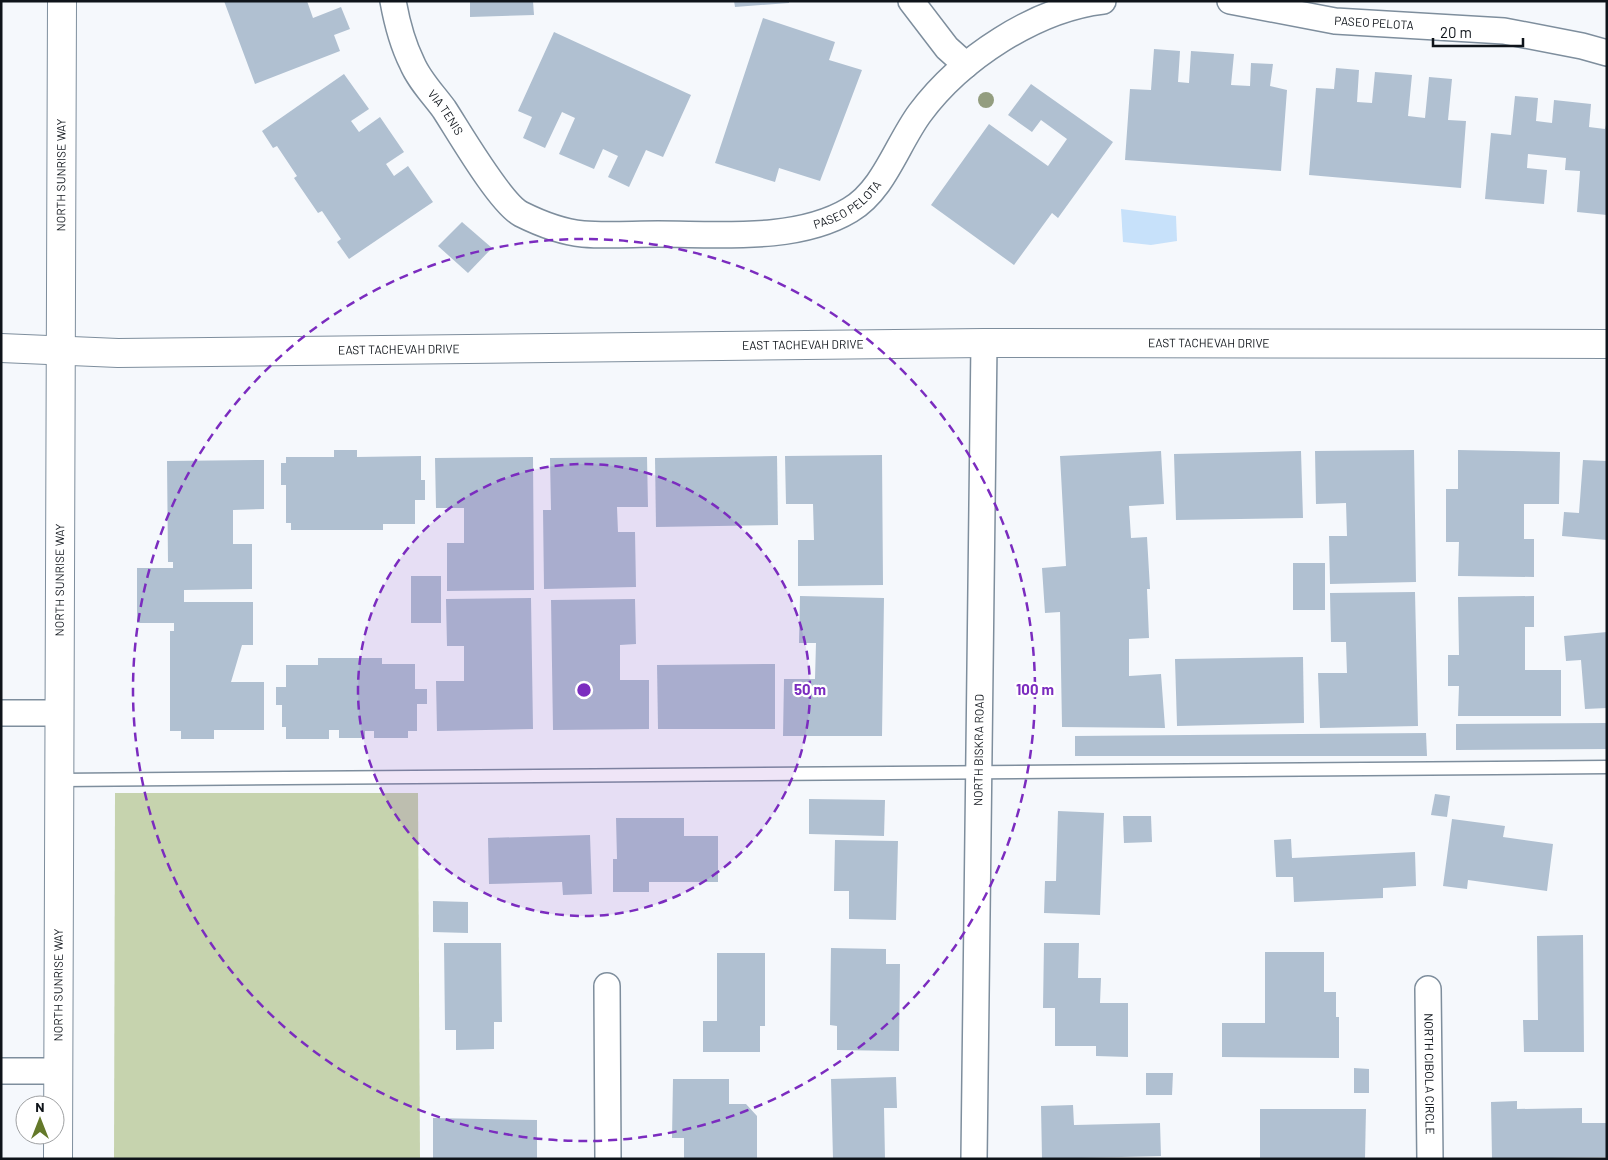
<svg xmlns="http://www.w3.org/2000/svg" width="1608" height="1160" font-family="Barlow,sans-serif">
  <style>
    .green { fill: #c6d3ae }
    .water { fill: #c7e1fa }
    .building { fill: #b0c0d1 }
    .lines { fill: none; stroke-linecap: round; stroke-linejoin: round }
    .lane-casing { stroke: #7e8e9d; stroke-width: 15 }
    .street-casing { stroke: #7e8e9d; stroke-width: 28 }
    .secondary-casing { stroke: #7e8e9d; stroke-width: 30 }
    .lane { stroke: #fff; stroke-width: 12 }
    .street { stroke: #fff; stroke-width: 25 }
    .secondary { stroke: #fff; stroke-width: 28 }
    .tree { fill: #939d7f }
    .ring { fill: none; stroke: #7b2cbf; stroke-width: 2.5; stroke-dasharray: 9 6 }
    .labels { text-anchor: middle; stroke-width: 4.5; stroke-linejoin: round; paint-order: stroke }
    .street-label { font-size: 12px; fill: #0f141a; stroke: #fff }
    .centre { fill: #7b2cbf; stroke: #fff; stroke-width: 2.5 }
    .ring-label { font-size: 15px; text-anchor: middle; font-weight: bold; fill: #7b2cbf; stroke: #fff; stroke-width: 4.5; stroke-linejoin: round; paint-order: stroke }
  </style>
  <rect width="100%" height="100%" fill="#f5f8fc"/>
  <polygon class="green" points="115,793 418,793 420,1159 114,1159"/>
  <polygon class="water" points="1121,209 1176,216 1177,241 1151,245 1123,242"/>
  <g class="building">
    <polygon points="224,1 307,1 313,18 341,7 350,29 334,35 340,51 255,84"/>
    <polygon points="470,1 533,1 534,15 470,17"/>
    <polygon points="734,1 789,1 789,3 735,7"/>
    <polygon points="763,18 835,42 829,60 862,70 820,181 779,168 775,182 715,163"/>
    <polygon points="554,32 691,95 663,157 646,150 629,187 608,177 618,156 603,149 594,169 559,154 575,118 562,112 545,148 523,138 532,117 518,111"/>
    <polygon points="1154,49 1180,51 1178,82 1189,83 1191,51 1234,54 1231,85 1250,86 1251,63 1273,64 1270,86 1287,90 1281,171 1125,160 1130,89 1151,90"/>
    <polygon points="1336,68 1359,70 1357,102 1372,103 1375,72 1412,75 1408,116 1425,118 1429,77 1452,79 1448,120 1466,121 1461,188 1309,175 1316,88 1334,89"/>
    <polygon points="344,74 369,109 351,121 359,132 380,117 404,152 386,164 394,176 408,166 433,202 349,259 337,242 341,239 322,211 318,213 294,178 297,176 277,146 273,148 262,131"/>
    <polygon points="1031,84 1113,142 1058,218 1052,213 1014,265 931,205 989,124 1048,166 1067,139 1041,120 1032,132 1008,115"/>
    <polygon points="1515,96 1538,98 1536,121 1552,123 1554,100 1591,104 1589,127 1605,129 1607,121 1607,215 1577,212 1580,171 1565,170 1566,158 1528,154 1527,168 1547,170 1544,204 1485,199 1491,133 1511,135"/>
    <polygon points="462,222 492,248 468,273 438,246"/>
    <polygon points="334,450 357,450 357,457 421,456 421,480 425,480 425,500 415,500 415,524 383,524 383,530 291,530 291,523 286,523 286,485 281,485 281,463 286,463 286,457 334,457"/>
    <polygon points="1414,450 1416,582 1330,584 1329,536 1347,536 1346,503 1316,504 1315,451"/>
    <polygon points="1458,450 1560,452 1559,504 1524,504 1524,539 1534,539 1534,577 1458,576 1459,542 1446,542 1446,489 1458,489"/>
    <polygon points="1161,451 1164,504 1129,506 1131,538 1147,537 1150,589 1147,589 1149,638 1129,639 1129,676 1161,674 1165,728 1062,727 1060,612 1045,613 1042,568 1066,566 1060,456"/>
    <polygon points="1301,451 1303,518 1176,520 1174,454"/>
    <polygon points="882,455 883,585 798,586 798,540 814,540 813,504 786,504 785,456"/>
    <polygon points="777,456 778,525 656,527 655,458"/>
    <polygon points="533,457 534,590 447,591 447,543 464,543 464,508 436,508 435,458"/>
    <polygon points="647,457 648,507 617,507 618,532 635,532 636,587 544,589 543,510 551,510 550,458"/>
    <polygon points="264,460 264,509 233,510 233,544 252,544 252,589 184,590 184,602 253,602 253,645 242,645 231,682 264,682 264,730 214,730 214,739 181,739 181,731 170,731 170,631 174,631 174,623 137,623 137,568 173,568 173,562 168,562 167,461"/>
    <polygon points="1583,460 1607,461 1607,540 1562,536 1564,512 1579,513"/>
    <rect x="1293" y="563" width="32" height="47"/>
    <rect x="411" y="576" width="30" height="47"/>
    <polygon points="1415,592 1418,726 1320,728 1318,673 1347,673 1346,642 1331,642 1330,593"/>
    <polygon points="800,596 884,598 882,736 783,736 784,679 815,679 816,643 799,643"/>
    <polygon points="1534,596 1534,627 1525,627 1525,670 1561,670 1561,716 1458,716 1459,686 1448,686 1448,655 1459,655 1458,597"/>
    <polygon points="531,598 533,729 437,731 436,681 464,681 464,646 447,646 446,599"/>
    <polygon points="635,599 636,644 620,645 620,680 649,680 649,729 553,730 551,600"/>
    <polygon points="1607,632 1607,708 1585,709 1581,660 1566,661 1564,636"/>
    <polygon points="1303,657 1304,723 1177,726 1175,659"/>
    <polygon points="318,658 382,658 382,664 415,664 415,689 427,689 427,704 417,704 417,731 408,731 408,738 374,738 374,731 365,731 365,738 339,738 339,730 329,730 329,739 286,739 286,727 282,727 282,705 276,705 276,687 286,687 286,665 318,665"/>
    <polygon points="775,664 775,729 658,729 657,665"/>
    <polygon points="1607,723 1607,749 1456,750 1456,724"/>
    <polygon points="1426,733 1427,756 1075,756 1075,736"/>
    <polygon points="1435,794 1450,796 1447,817 1431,815"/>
    <polygon points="809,799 885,800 884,836 809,834"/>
    <polygon points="1058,811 1104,813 1100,915 1044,913 1045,881 1056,881"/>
    <polygon points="1123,816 1151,816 1152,842 1124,843"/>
    <polygon points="616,818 684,818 684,836 718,836 718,882 649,882 649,892 613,892 613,859 617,859"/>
    <polygon points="1452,819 1505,826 1503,837 1553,844 1547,891 1468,880 1467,889 1443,886"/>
    <polygon points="590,835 592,894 563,895 562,882 489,884 488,838"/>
    <polygon points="1291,839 1292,858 1415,852 1416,886 1383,888 1383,898 1294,902 1293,877 1276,877 1274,840"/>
    <polygon points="835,840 898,841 896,920 849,919 849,891 834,891"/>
    <polygon points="433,901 468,902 468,933 433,932"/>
    <polygon points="1583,935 1584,1052 1524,1052 1523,1020 1538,1020 1537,936"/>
    <polygon points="444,943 501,943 502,1022 494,1022 494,1049 456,1050 456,1030 445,1030"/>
    <polygon points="1044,943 1079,943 1078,978 1101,978 1100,1003 1128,1003 1128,1057 1096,1056 1096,1046 1055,1046 1055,1008 1043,1008"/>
    <polygon points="831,948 886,949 886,964 900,964 899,1051 837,1050 837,1026 830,1025"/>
    <polygon points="1265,952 1324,952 1324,992 1336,992 1336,1017 1339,1017 1339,1058 1222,1057 1222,1023 1265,1023"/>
    <polygon points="717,953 765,953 765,1026 760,1026 760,1052 703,1052 703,1021 717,1021"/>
    <polygon points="1354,1068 1369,1069 1369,1093 1354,1093"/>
    <polygon points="1146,1073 1173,1073 1172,1095 1146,1095"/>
    <polygon points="896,1077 897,1108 884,1108 885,1159 833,1159 831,1079"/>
    <polygon points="673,1079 729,1079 729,1104 746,1104 757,1116 757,1159 684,1159 684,1138 672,1138"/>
    <polygon points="1517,1101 1517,1109 1582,1108 1582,1123 1607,1123 1607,1157 1492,1159 1491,1102"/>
    <polygon points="1073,1105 1074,1125 1160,1123 1161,1156 1042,1159 1041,1106"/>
    <polygon points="1260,1109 1366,1109 1365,1158 1260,1159"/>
    <polygon points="433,1118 537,1120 537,1159 433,1159"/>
  </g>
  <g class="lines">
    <g class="lane-casing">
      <polyline id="lane" points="60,780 1607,767"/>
    </g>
    <g class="street-casing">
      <g id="street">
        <path id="s1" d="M393,1C397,23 402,43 412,63C419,80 433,94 444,109C459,132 500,203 521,214C539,223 563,232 583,234C607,236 633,234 658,234C718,234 797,242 850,210C884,190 897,144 920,113C960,59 1035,9 1103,1"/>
        <polyline points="911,1 947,48 966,65"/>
        <path id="s2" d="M1230,1L1335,21L1504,31L1582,46L1607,53"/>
        <polyline points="1,713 60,713"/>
        <polyline points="607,986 608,1159"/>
        <path id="s3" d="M1428,989L1430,1159"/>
        <polyline points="1,1071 59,1071"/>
        <path id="s4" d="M974,1159L984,343"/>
      </g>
    </g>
    <g class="secondary-casing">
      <g id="secondary">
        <path id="s5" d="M1,348L118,353L984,343L1607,344"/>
        <path id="s6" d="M58,1159L62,1"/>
      </g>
    </g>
    <use href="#lane" class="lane"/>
    <use href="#street" class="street"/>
    <use href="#secondary" class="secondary"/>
  </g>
  <circle class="tree" cx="986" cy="100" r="8"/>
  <circle cx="584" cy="690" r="226" fill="#7b2cbf" fill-opacity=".12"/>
  <g class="ring">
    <circle cx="584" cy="690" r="226"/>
    <circle cx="584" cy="690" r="451"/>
  </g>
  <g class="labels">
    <g class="street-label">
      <text dy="4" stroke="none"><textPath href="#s2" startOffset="146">PASEO PELOTA</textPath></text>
      <text dy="4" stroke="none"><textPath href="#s1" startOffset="125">VIA TENIS</textPath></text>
      <text dy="4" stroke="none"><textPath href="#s6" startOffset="984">NORTH SUNRISE WAY</textPath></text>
      <text dy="4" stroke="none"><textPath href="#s1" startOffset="589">PASEO PELOTA</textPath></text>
      <text dy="4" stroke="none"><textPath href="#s5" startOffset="1208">EAST TACHEVAH DRIVE</textPath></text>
      <text dy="4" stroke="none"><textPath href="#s5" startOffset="802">EAST TACHEVAH DRIVE</textPath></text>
      <text dy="4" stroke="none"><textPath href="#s5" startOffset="398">EAST TACHEVAH DRIVE</textPath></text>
      <text dy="4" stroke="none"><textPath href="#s6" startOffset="579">NORTH SUNRISE WAY</textPath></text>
      <text dy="4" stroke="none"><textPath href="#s4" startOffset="409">NORTH BISKRA ROAD</textPath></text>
      <text dy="4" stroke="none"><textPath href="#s6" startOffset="174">NORTH SUNRISE WAY</textPath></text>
      <text dy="4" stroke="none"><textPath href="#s3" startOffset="85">NORTH CIBOLA CIRCLE</textPath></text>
    </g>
  </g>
  <circle cx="584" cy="690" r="8" class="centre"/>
  <g class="ring-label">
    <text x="810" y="695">50 m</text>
    <text x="1035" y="695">100 m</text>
  </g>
  <rect width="1608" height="1160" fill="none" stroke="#0f141a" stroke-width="5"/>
  <g transform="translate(40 1120)"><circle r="24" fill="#ffffff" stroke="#9fa1a3"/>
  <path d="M0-4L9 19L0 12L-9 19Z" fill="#64792a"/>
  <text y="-8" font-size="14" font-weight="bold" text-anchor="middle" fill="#0f141a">N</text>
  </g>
  <path d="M1433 38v8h90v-8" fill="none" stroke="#0f141a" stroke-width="2.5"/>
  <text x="1440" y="38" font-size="15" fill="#0f141a" stroke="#ffffff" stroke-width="4" paint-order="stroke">20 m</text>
</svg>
